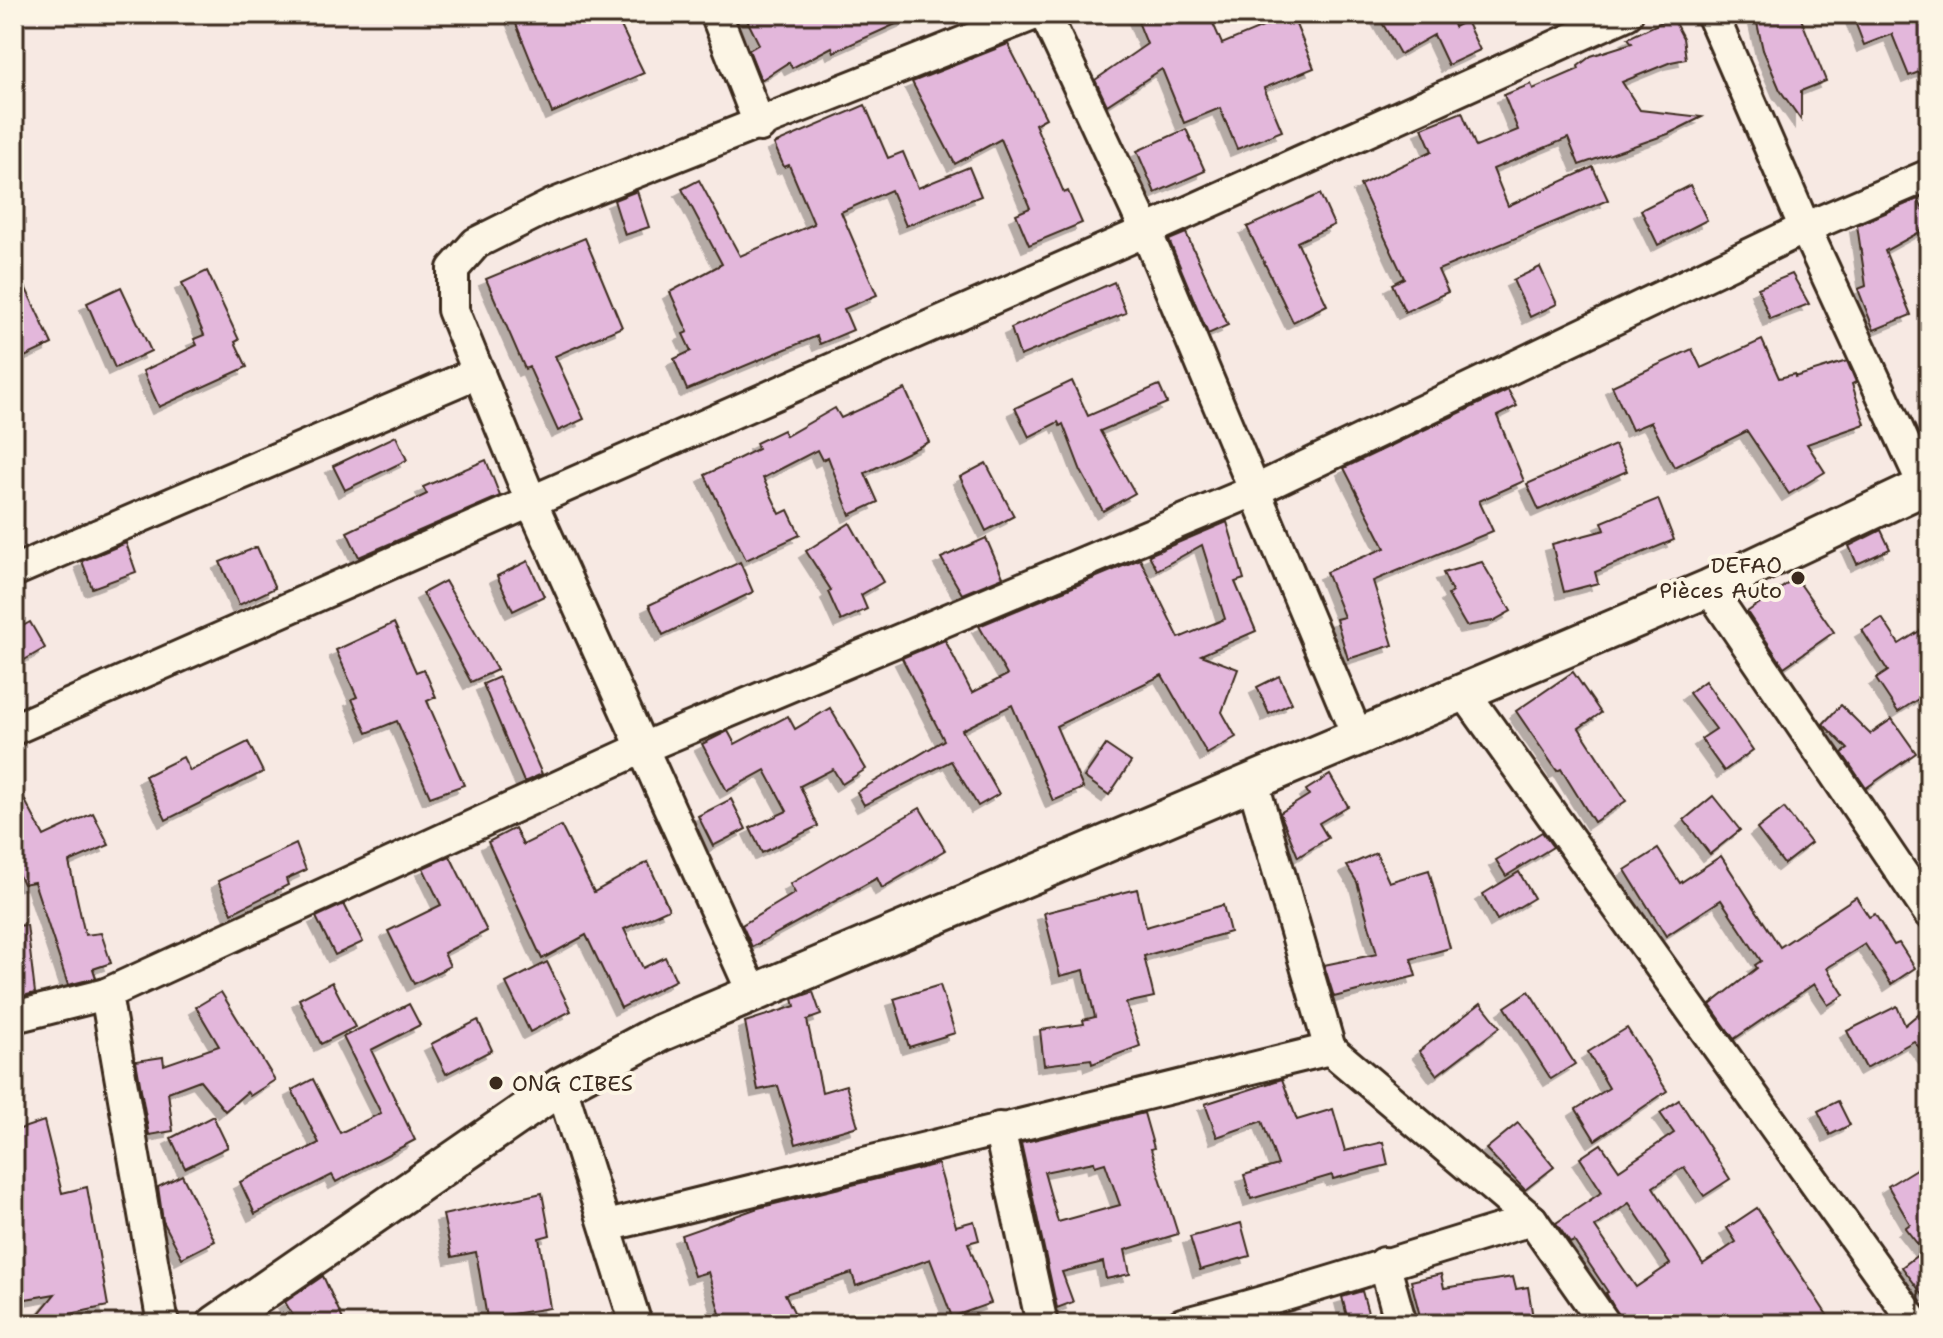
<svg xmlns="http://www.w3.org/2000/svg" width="1943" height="1338" font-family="'Shantell Sans',sans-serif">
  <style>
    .building { fill: #e3b7db; stroke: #3b2a1e; stroke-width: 2; fill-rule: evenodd; filter: url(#shadow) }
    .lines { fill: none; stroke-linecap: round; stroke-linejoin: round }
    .minor-casing { stroke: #3b2a1e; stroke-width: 36 }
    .tertiary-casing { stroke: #3b2a1e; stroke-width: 42 }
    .minor { stroke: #fcf5e5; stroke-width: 30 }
    .tertiary { stroke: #fcf5e5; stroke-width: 36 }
    .poi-dot { fill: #3b2a1e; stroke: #fcf5e5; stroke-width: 3 }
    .labels { text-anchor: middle; stroke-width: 8; stroke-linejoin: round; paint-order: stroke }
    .poi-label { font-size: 22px; fill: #3b2a1e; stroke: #fcf5e5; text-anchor: end }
  </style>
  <defs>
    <filter id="shadow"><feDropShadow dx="-7" dy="7" stdDeviation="0" flood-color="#0004"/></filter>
  </defs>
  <rect width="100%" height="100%" fill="#f7e9e3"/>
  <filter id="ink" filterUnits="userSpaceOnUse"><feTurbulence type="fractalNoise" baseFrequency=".0125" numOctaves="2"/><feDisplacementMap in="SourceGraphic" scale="16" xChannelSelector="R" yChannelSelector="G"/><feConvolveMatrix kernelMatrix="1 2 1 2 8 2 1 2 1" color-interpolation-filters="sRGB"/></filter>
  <g filter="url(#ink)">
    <g class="building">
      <polygon points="512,14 615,14 644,73 552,113"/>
      <polygon points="744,14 918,14 834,52 832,47 792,68 789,62 761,80 749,50 759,44"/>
      <polygon points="1135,14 1209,14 1222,44 1292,15 1314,68 1264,88 1282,131 1237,149 1220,108 1184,123 1162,69 1107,105 1095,80 1147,44"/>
      <polygon points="1377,14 1471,14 1453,24 1454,27 1466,21 1480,50 1448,65 1434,35 1400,54"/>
      <polygon points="1755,14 1799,14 1826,81 1801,91 1801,120 1780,90 1763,50"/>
      <polygon points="1852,14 1929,14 1929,68 1909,76 1892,34 1864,45"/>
      <polygon points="1672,17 1683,38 1686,59 1671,62 1622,82 1640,110 1702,117 1668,134 1579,165 1568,138 1493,169 1508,206 1593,167 1608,200 1438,270 1448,292 1405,312 1392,284 1404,278 1360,185 1432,151 1422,128 1462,112 1476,147 1518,130 1504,95 1531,84 1533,89 1579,69 1578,66 1591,56 1632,43 1628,38"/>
      <polygon points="1008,44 1046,118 1035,124 1064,193 1068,191 1082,223 1029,245 1016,214 1030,208 1001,139 955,164 912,82"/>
      <polygon points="865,105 888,158 903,152 918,188 969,167 981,196 906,226 891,190 841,212 877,295 844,309 853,330 820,344 817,336 687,390 674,359 691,351 683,334 688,332 670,292 722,264 682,189 699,180 740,256 814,224 789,165 784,167 774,144"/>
      <polygon points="1186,129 1205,171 1155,193 1137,151"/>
      <polygon points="1690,185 1707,220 1658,245 1641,210"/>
      <polygon points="637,191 649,227 625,235 614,200"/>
      <polygon points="1320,194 1334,225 1297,242 1327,305 1293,322 1247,227"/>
      <polygon points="1918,199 1929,220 1929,227 1885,251 1911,315 1874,330 1858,289 1866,286 1857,225"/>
      <polygon points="1186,233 1228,325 1208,334 1169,240"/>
      <polygon points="585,238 622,327 555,356 584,419 558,431 529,367 525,369 486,279"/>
      <polygon points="14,263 52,344 14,362"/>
      <polygon points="1540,267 1557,304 1530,317 1513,280"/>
      <polygon points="207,271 239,340 235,342 247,367 159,407 143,371 197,345 194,339 204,335 182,283"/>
      <polygon points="1792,274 1809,304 1770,319 1758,288"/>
      <polygon points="1114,282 1126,313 1020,356 1011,328"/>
      <polygon points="121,287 151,351 115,368 87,303"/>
      <polygon points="1762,340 1779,378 1795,374 1795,377 1847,361 1856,382 1852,384 1865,424 1807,444 1825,472 1789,494 1747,431 1674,467 1651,422 1632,430 1612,386 1692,349 1701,368"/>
      <polygon points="1072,381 1088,416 1159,385 1167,403 1100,431 1135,493 1103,511 1081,471 1063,424 1060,426 1058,422 1029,437 1015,408"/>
      <polygon points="905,389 929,442 865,473 878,502 850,515 828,457 822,460 817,450 763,478 780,514 788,510 800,535 746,560 705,475 758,449 756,443 783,430 786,436 835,408 841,418"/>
      <polygon points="1508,390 1517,406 1497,416 1524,481 1479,501 1493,531 1373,581 1393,645 1348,659 1336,619 1344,617 1326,572 1385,548 1344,468"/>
      <polygon points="396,436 407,460 345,490 333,466"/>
      <polygon points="1615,445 1627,471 1539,510 1527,484"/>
      <polygon points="486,460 500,496 359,557 347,532 427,494 423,487"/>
      <polygon points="986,463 1014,516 986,531 960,477"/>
      <polygon points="1658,499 1674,540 1595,572 1598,583 1564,592 1552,544 1605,530 1602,522"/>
      <polygon points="1227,522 1244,579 1235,582 1256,631 1201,655 1238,669 1222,712 1236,737 1207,754 1162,675 1056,726 1083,788 1053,801 1012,705 962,730 999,794 978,806 951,761 864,805 857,792 944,740 902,658 945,640 972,693 1007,675 979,626 1140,559 1179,638 1225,619 1202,545 1157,570 1149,555"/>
      <polygon points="850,523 883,582 861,595 867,609 841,621 828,592 831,590 806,551"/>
      <polygon points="1881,530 1890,549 1857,564 1849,546"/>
      <polygon points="986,538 1003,577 962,594 941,558"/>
      <polygon points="126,543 136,572 92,588 82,561"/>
      <polygon points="257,547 275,588 239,605 220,562"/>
      <polygon points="528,561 544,596 513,611 497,576"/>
      <polygon points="740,562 753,592 663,635 649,605"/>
      <polygon points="1482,562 1511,611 1493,621 1466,626 1448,595 1452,592 1443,573"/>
      <polygon points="1796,578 1834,632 1784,667 1747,612"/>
      <polygon points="445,581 497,670 471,682 423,593"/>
      <polygon points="1882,618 1899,644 1929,625 1929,692 1898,712 1876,679 1888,671 1862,630"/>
      <polygon points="30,622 45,648 14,666 14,631"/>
      <polygon points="394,623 416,672 424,669 436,697 427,701 464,785 430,797 397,721 367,733 352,699 357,697 336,650"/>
      <polygon points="1573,672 1601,713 1579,728 1626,801 1594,822 1561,769 1557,771 1516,711"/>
      <polygon points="1279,676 1292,703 1269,714 1257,687"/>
      <polygon points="499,677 542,774 524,782 483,684"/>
      <polygon points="1705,681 1753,750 1724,771 1701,739 1716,729 1689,693"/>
      <polygon points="1841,705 1870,734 1892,719 1916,753 1866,788 1842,753 1848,749 1823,724"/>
      <polygon points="830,708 866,769 842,784 833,769 800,786 818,826 762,853 750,828 787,811 765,770 727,791 702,744 728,731 735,744 788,716 795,729"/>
      <polygon points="248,742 263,772 166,820 145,776 183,757 190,771"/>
      <polygon points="1106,745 1131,762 1109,795 1084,777"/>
      <polygon points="1330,775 1348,806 1319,823 1328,838 1298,857 1280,813 1309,795 1306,790"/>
      <polygon points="14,780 44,836 93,813 109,845 69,862 85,935 101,933 111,963 93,969 96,978 68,985 34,882 23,884 14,865"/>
      <polygon points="1713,796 1740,830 1710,854 1684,820"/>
      <polygon points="731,799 746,829 713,846 698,816"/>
      <polygon points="920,808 945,850 882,888 877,878 752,947 742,925 795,893 790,884"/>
      <polygon points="1784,808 1811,843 1784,864 1757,829"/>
      <polygon points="561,826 594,892 648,862 669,909 624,929 643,968 665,957 676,980 621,1008 586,935 542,959 488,842 515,828 523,845"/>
      <polygon points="1542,832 1553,847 1506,876 1496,860"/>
      <polygon points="296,844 306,870 286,879 288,885 232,913 218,881"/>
      <polygon points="1658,849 1680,883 1721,856 1780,947 1856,897 1869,917 1875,914 1894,945 1899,943 1915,968 1891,984 1865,944 1827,968 1844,995 1828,1005 1814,984 1734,1039 1710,1005 1757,968 1755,965 1761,961 1721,900 1666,936 1625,870"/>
      <polygon points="1376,853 1389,882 1429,870 1450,948 1411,959 1416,976 1334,997 1324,965 1377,954 1357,882 1347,866"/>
      <polygon points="450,856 487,931 444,953 450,966 414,984 388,931 441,905 423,868"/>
      <polygon points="1519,872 1534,898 1497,920 1483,894"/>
      <polygon points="1137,889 1146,927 1223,905 1230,932 1144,956 1154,997 1126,1003 1140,1046 1092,1064 1091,1059 1044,1065 1040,1030 1084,1024 1083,1020 1095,1017 1084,970 1060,976 1044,913"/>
      <polygon points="344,904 363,942 335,955 316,917"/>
      <polygon points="27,925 35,993 14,998 14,926"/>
      <polygon points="547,962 571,1011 530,1032 506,983"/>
      <polygon points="332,982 355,1027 321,1044 299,999"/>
      <polygon points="940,985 955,1033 909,1047 894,999"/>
      <polygon points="1529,991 1575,1064 1551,1079 1505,1007"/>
      <polygon points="221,992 275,1080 250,1096 247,1092 225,1111 200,1080 168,1092 173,1131 149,1135 136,1061 163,1057 164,1065 219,1046 196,1007"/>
      <polygon points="813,992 821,1015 807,1020 822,1092 846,1085 858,1126 796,1144 778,1086 758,1090 745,1022 795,1006 793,999"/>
      <polygon points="1481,1003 1500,1027 1437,1075 1419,1051"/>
      <polygon points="409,1004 420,1025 371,1050 415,1140 336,1182 332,1175 255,1214 240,1182 319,1143 292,1090 313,1079 340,1133 381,1113 343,1037"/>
      <polygon points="1929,1005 1929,1060 1914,1041 1866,1068 1847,1031 1897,1006 1905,1025"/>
      <polygon points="478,1020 492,1050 446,1074 431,1044"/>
      <polygon points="1627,1028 1667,1091 1595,1140 1576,1109 1609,1088 1588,1052"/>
      <polygon points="1282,1079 1297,1120 1333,1109 1345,1151 1383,1142 1388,1165 1333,1179 1332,1175 1251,1199 1244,1175 1278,1165 1262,1121 1217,1137 1205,1104"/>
      <path d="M1679,1100L1730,1179L1704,1196L1684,1167L1653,1187L1703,1264L1736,1242L1727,1228L1757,1208L1833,1324H1623L1606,1293L1608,1292L1574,1241L1570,1243L1556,1223L1602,1192L1580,1158L1601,1144L1619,1170L1674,1133L1660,1113ZM1629,1203L1670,1264L1636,1287L1595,1227Z"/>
      <polygon points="1838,1101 1850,1125 1830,1135 1818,1111"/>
      <path d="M1144,1113L1154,1148L1151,1149L1178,1234L1125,1250L1130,1274L1106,1279L1103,1262L1062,1272L1073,1302L1057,1308L1021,1143ZM1094,1162L1095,1166L1105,1163L1120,1205L1058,1222L1044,1172Z"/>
      <polygon points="213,1116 228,1147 185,1168 171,1138"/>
      <polygon points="44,1121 62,1193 87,1187 108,1306 32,1322 55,1294 14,1301 14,1131"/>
      <polygon points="1518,1123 1554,1167 1525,1190 1486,1149"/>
      <polygon points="1929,1161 1929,1303 1902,1267 1923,1251 1905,1228 1910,1224 1888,1186"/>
      <polygon points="938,1164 956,1226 974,1221 979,1240 968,1243 991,1303 952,1317 930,1259 856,1286 852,1273 785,1294 800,1324 723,1324 708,1272 694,1276 681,1235 758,1208"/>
      <polygon points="182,1175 215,1241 182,1258 163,1221 158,1187"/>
      <polygon points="542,1193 550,1235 539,1238 550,1308 487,1318 476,1252 452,1257 443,1215"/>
      <polygon points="1241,1223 1250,1256 1200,1270 1190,1237"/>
      <polygon points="1441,1274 1444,1288 1513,1277 1516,1289 1528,1287 1534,1324 1422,1324 1411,1281"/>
      <polygon points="323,1276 345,1324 298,1324 285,1302"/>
      <polygon points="1362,1291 1371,1324 1349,1324 1342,1297"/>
    </g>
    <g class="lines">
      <g class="minor-casing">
        <g id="minor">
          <polyline points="716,14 760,126"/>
          <polyline points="1045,14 1146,231 1358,738"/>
          <polyline points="1712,14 1805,228 1924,486"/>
          <polyline points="14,571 479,372"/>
          <polyline points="1709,588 1929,913"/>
          <polyline points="1464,692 1916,1324"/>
          <polyline points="14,729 1146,231 1627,14"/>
          <polyline points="1253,783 1330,1049"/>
          <polyline points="752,991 531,501 453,310 453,269 476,243 552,205 1035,14"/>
          <polyline points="106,994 640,749 1256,490 1805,228 1929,175"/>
          <polyline points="14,1017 106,994 163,1324"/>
          <polyline points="561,1086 636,1324"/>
          <polyline points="999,1128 1042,1324"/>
          <polyline points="607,1226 1330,1049 1532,1220 1605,1324"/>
          <polyline points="1384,1263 1401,1324"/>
          <path d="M1182,1324C1300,1294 1415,1254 1532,1220"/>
        </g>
      </g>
      <g class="tertiary-casing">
        <polyline id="tertiary" points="216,1324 561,1086 660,1033 1709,588 1929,484"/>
      </g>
      <use href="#minor" class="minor"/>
      <use href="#tertiary" class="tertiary"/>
    </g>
  </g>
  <g class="poi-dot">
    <circle cx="1798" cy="578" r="8"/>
    <circle cx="496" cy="1083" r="8"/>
  </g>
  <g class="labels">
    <g class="poi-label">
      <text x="1782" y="573">DEFAO<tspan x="1782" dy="25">Pièces Auto</tspan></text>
      <text x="512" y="1091" text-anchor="start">ONG CIBES</text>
    </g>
  </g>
  <rect width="1943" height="1338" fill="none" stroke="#fcf5e5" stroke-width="48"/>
  <rect x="24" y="24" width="1895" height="1290" fill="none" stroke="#3b2a1e" stroke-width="3" filter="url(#ink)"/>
</svg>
